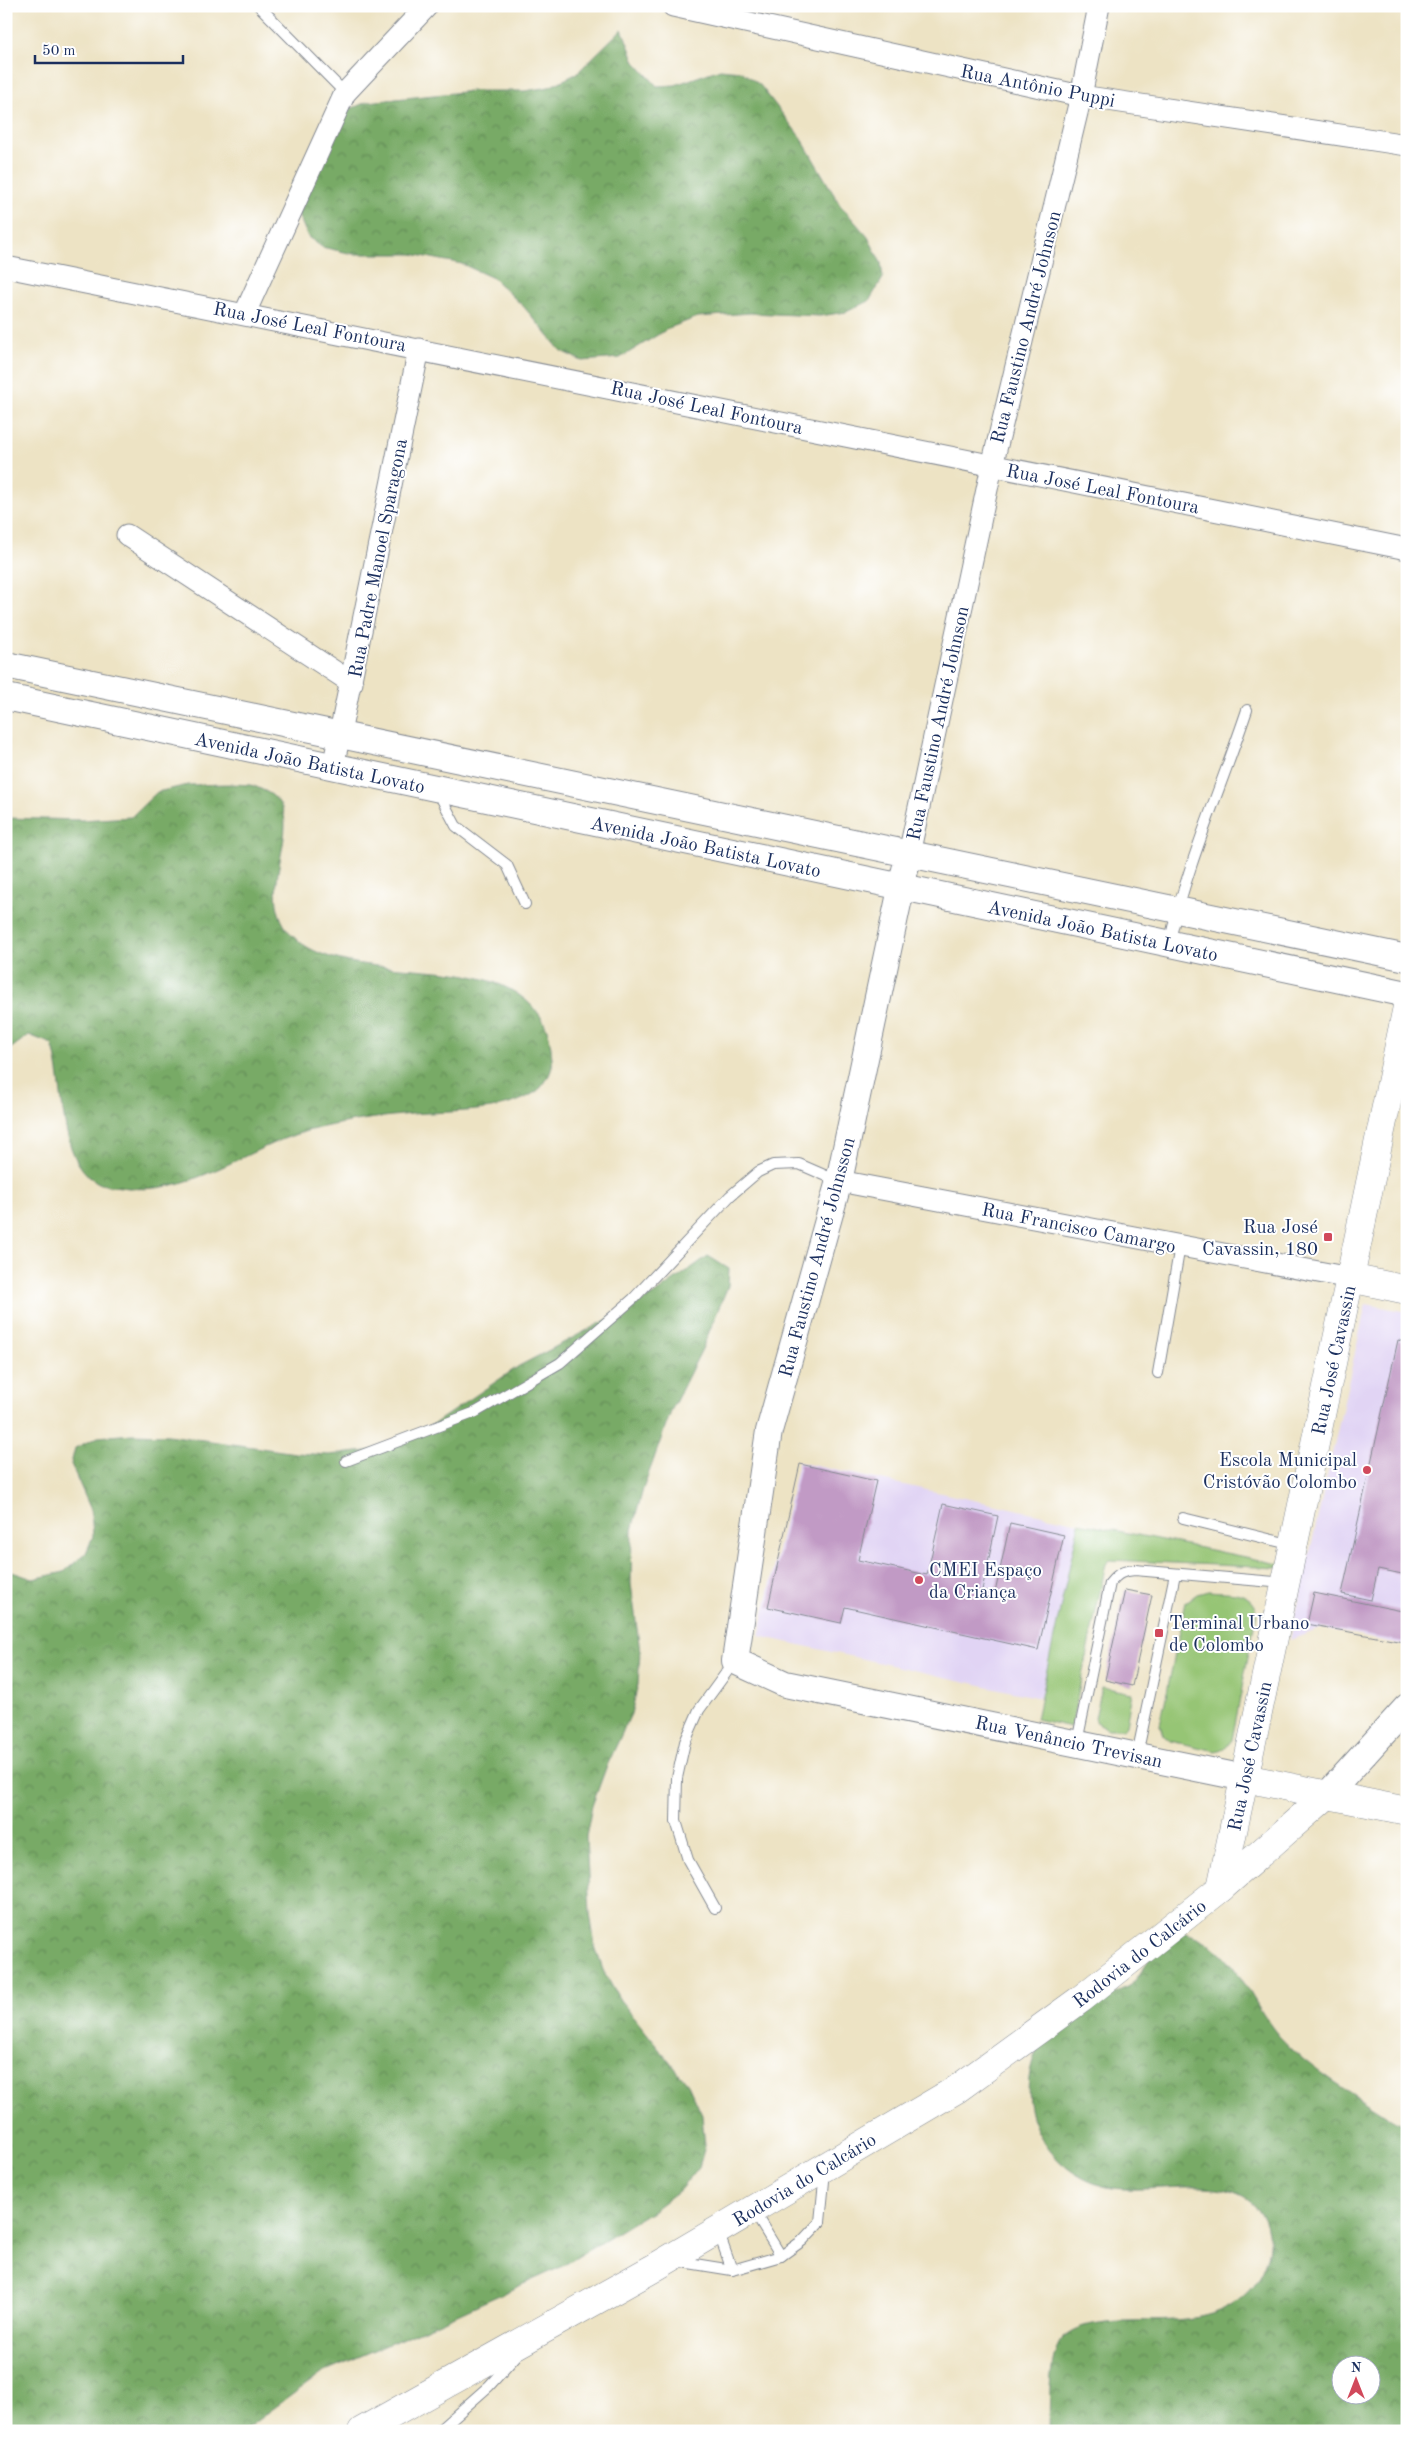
<svg xmlns="http://www.w3.org/2000/svg" width="1413" height="2437" font-family="'Old Standard TT',serif">
  <style>
    .built { fill: #e1d4f4 }
    .grass { fill: #96c574; stroke: #587a69 }
    .forest { fill: url(#forest-crowns); stroke: #4a6c62; fill-rule: evenodd }
    .building { fill: #c19ac5 }
    .lines { fill: none; stroke-linecap: round; stroke-linejoin: round }
    .service-casing { stroke: #848991; stroke-width: 12 }
    .minor-casing { stroke: #848991; stroke-width: 23 }
    .tertiary-casing { stroke: #848991; stroke-width: 28 }
    .secondary-casing { stroke: #848991; stroke-width: 29 }
    .primary-casing { stroke: #848991; stroke-width: 29 }
    .service { stroke: #fff; stroke-width: 10 }
    .minor { stroke: #fff; stroke-width: 21 }
    .tertiary { stroke: #fff; stroke-width: 26 }
    .secondary { stroke: #fff; stroke-width: 28 }
    .primary { stroke: #fff; stroke-width: 28 }
    .poi-dot { fill: #d1495b; stroke: #fff; stroke-width: 2 }
    .labels { text-anchor: middle; stroke-width: 4; stroke-linejoin: round; paint-order: stroke }
    .street-label { font-size: 19px; fill: #1b2f5e; stroke: #fff }
    .poi-label { font-size: 19px; fill: #1b2f5e; stroke: #fff; text-anchor: end }
  </style>
  <defs>
    <pattern id="forest-crowns" width="20" height="18" patternUnits="userSpaceOnUse" patternTransform="scale(1.25)"><rect width="20" height="18" fill="#78aa66"/><path d="M2 6a3 3 0 1 1 6 0M12 15a3 3 0 1 1 6 0" fill="none" stroke="#628b57"/></pattern>
  </defs>
  <rect width="100%" height="100%" fill="#fff"/>
  <filter id="ink" filterUnits="userSpaceOnUse"><feTurbulence type="fractalNoise" baseFrequency=".02" numOctaves="2"/><feDisplacementMap in="SourceGraphic" scale="10" xChannelSelector="R" yChannelSelector="G"/><feConvolveMatrix kernelMatrix="1 2 1 2 8 2 1 2 1" color-interpolation-filters="sRGB"/></filter>
  <filter id="wash" filterUnits="userSpaceOnUse"><feTurbulence type="fractalNoise" baseFrequency=".0096" numOctaves="4" result="noise"/><feDisplacementMap in="SourceGraphic" scale="20" xChannelSelector="R" yChannelSelector="G"/><feGaussianBlur stdDeviation="1.12" result="paint"/><feColorMatrix in="noise" values="0 0 0 0 0 0 0 0 0 0 0 0 0 0 0 0 0 1.4 0 .05"/><feComposite in="paint" operator="in"/></filter>
  <g filter="url(#wash)">
    <rect width="100%" height="100%" fill="#ede3c4"/>
    <g class="built">
      <polygon points="1366,1304 1407,1312 1407,1646 1323,1628 1290,1640"/>
      <polygon points="798,1462 1079,1523 1040,1698 759,1636"/>
    </g>
    <g class="grass">
      <polygon points="1079,1523 1279,1564 1278,1568 1110,1560 1106,1564 1071,1727 1036,1719"/>
      <path d="M1208,1591C1228,1593 1249,1589 1257,1610L1232,1740L1225,1748L1216,1751L1170,1741L1163,1735L1160,1725L1186,1602L1197,1594Z"/>
      <polygon points="1102,1687 1132,1693 1126,1725 1123,1729 1108,1729 1097,1723 1095,1718"/>
    </g>
    <g class="forest">
      <polygon points="622,29 635,62 657,86 675,85 720,69 741,71 760,85 801,138 840,205 868,237 881,263 883,278 869,301 846,312 820,316 750,313 698,317 669,328 620,358 582,361 561,351 524,307 493,278 462,264 412,254 353,254 322,247 308,237 298,214 340,113 367,102 472,91 525,91 549,87 576,74"/>
      <path d="M188,785C208,785 229,783 249,785C254,785 260,789 265,791C321,818 233,905 309,948C372,983 480,952 532,1006C544,1018 549,1031 551,1048C551,1053 553,1061 552,1066C551,1074 543,1087 537,1091C502,1116 443,1110 402,1115C371,1118 337,1123 307,1131C245,1148 188,1199 121,1187C114,1186 103,1186 97,1182C56,1159 66,1085 52,1044L29,1035L6,1052V818L81,820L131,817L157,792Z"/>
      <polygon points="708,1256 729,1269 728,1286 702,1349 672,1409 643,1489 632,1530 631,1584 640,1651 638,1685 631,1714 606,1768 592,1806 586,1837 590,1913 595,1946 603,1970 620,2000 688,2084 702,2115 705,2146 699,2167 680,2190 652,2211 561,2267 422,2330 323,2372 243,2431 6,2431 6,1570 33,1579 64,1572 86,1553 93,1536 91,1510 71,1464 75,1448 98,1437 132,1434 168,1435 296,1453 329,1455 386,1449 416,1436 519,1366 652,1296"/>
      <path d="M1180,1932C1234,1941 1248,2000 1279,2036C1310,2071 1354,2094 1392,2120L1407,2126V2431H1049C1050,2408 1047,2354 1063,2338C1075,2327 1090,2324 1105,2322C1159,2317 1220,2332 1256,2282C1264,2271 1270,2253 1269,2239C1260,2159 1160,2198 1107,2187C1072,2179 1045,2153 1033,2120C1025,2097 1027,2067 1040,2045C1055,2023 1082,2009 1105,1997C1113,1993 1123,1990 1130,1985C1139,1978 1144,1965 1152,1956C1160,1947 1171,1940 1180,1932ZM1340,2364H1370V2394H1340Z"/>
    </g>
    <g id="blocks">
      <g class="building">
        <polygon points="1398,1340 1407,1342 1407,1575 1378,1569 1371,1600 1342,1594"/>
        <polygon points="800,1464 876,1481 858,1560 927,1575 943,1504 998,1516 982,1590 995,1593 1010,1523 1064,1535 1038,1650 845,1607 841,1623 768,1607"/>
        <polygon points="1125,1590 1152,1595 1132,1686 1105,1680"/>
        <polygon points="1314,1593 1407,1612 1403,1642 1307,1624"/>
      </g>
    </g>
  </g>
  <g filter="url(#ink)">
    <use href="#blocks" fill-opacity="0" stroke="#848991" stroke-width="1"/>
    <g class="lines">
      <g class="service-casing">
        <g id="service">
          <polyline points="259,6 345,93"/>
          <polyline points="438,792 456,826 507,865 525,904"/>
          <path d="M1169,944C1187,864 1221,788 1247,710"/>
          <polyline points="1158,1373 1180,1246"/>
          <polyline points="346,1461 476,1412 560,1363 633,1299 730,1196 758,1172 773,1165 799,1164 838,1181"/>
          <polyline points="1183,1518 1293,1545"/>
          <path d="M1077,1742L1110,1583C1118,1573 1123,1571 1135,1570L1285,1583"/>
          <polyline points="1137,1755 1175,1574"/>
          <polyline points="715,1908 688,1860 676,1821 677,1778 685,1742 699,1710 734,1662"/>
          <polyline points="753,2210 781,2256"/>
          <polyline points="718,2231 732,2270"/>
          <polyline points="676,2261 732,2270 781,2256 802,2241 820,2222 825,2171"/>
          <polyline points="438,2431 489,2386 516,2356"/>
        </g>
      </g>
      <g class="minor-casing">
        <g id="minor">
          <polyline points="673,6 1081,96 1407,145"/>
          <polyline points="6,267 1407,549"/>
          <polyline points="245,313 345,93 427,6"/>
          <polyline points="127,535 352,683"/>
          <polyline points="333,767 419,349"/>
          <polyline points="909,854 992,466 1081,96 1099,6"/>
          <polyline points="839,1181 1350,1278"/>
        </g>
      </g>
      <g class="tertiary-casing">
        <g id="tertiary">
          <polyline points="6,665 1407,958"/>
          <polyline points="6,697 1407,994"/>
          <polyline points="905,870 839,1181 769,1431 735,1661 785,1684 1245,1778"/>
          <polyline points="1327,1795 1407,1707"/>
        </g>
      </g>
      <g class="secondary-casing">
        <g id="secondary">
          <polyline points="1350,1278 1407,1007"/>
          <polyline points="1245,1778 1407,1811"/>
          <polyline points="1221,1888 1327,1795"/>
        </g>
      </g>
      <g class="primary-casing">
        <polyline id="primary" points="362,2431 652,2269 957,2089 1081,1999 1221,1888 1350,1278 1407,1290"/>
      </g>
      <use href="#service" class="service"/>
      <use href="#minor" class="minor"/>
      <use href="#tertiary" class="tertiary"/>
      <use href="#secondary" class="secondary"/>
      <use href="#primary" class="primary"/>
    </g>
  </g>
  <g class="poi-dot">
    <rect x="1323" y="1232" width="10" height="10" rx="2.5"/>
    <circle cx="1367" cy="1470" r="5"/>
    <circle cx="919" cy="1580" r="5"/>
    <rect x="1154" y="1628" width="10" height="10" rx="2.5"/>
  </g>
  <g class="labels">
    <g class="street-label">
      <text transform="translate(1038 85) rotate(11)" y="7">Rua Antônio Puppi</text>
      <text transform="translate(310 326) rotate(11)" y="7">Rua José Leal Fontoura</text>
      <text transform="translate(1025 327) rotate(-76)" y="7">Rua Faustino André Johnson</text>
      <text transform="translate(707 407) rotate(12)" y="7">Rua José Leal Fontoura</text>
      <text transform="translate(1103 488) rotate(11)" y="7">Rua José Leal Fontoura</text>
      <text transform="translate(377 558) rotate(-79)" y="7">Rua Padre Manoel Sparagona</text>
      <text transform="translate(937 723) rotate(-78)" y="7">Rua Faustino André Johnson</text>
      <text transform="translate(310 762) rotate(12)" y="7">Avenida João Batista Lovato</text>
      <text transform="translate(706 846) rotate(12)" y="7">Avenida João Batista Lovato</text>
      <text transform="translate(1103 930) rotate(12)" y="7">Avenida João Batista Lovato</text>
      <text transform="translate(1079 1227) rotate(11)" y="7">Rua Francisco Camargo</text>
      <text transform="translate(816 1257) rotate(-75)" y="7">Rua Faustino André Johnsson</text>
      <text transform="translate(1333 1360) rotate(-78)" y="7">Rua José Cavassin</text>
      <text transform="translate(1069 1741) rotate(12)" y="7">Rua Venâncio Trevisan</text>
      <text transform="translate(1249 1756) rotate(-78)" y="7">Rua José Cavassin</text>
      <text transform="translate(1139 1953) rotate(-38)" y="7">Rodovia do Calcário</text>
      <text transform="translate(804 2179) rotate(-31)" y="7">Rodovia do Calcário</text>
    </g>
    <g class="poi-label">
      <text x="1318" y="1233">Rua José<tspan x="1318" dy="22">Cavassin, 180</tspan></text>
      <text x="1357" y="1466">Escola Municipal<tspan x="1357" dy="22">Cristóvão Colombo</tspan></text>
      <text x="929" y="1576" text-anchor="start">CMEI Espaço<tspan x="929" dy="22">da Criança</tspan></text>
      <text x="1169" y="1629" text-anchor="start">Terminal Urbano<tspan x="1169" dy="22">de Colombo</tspan></text>
    </g>
  </g>
  <rect width="1413" height="2437" fill="none" stroke="#fff" stroke-width="25"/>
  <g transform="translate(1356 2380)"><circle r="24" fill="#ffffff" stroke="#a4acbf"/>
  <path d="M0-4L9 19L0 12L-9 19Z" fill="#d1495b"/>
  <text y="-8" font-size="14" font-weight="bold" text-anchor="middle" fill="#1b2f5e">N</text>
  </g>
  <path d="M35 55v8h148v-8" fill="none" stroke="#1b2f5e" stroke-width="2.5"/>
  <text x="42" y="55" font-size="15" fill="#1b2f5e" stroke="#ffffff" stroke-width="4" paint-order="stroke">50 m</text>
</svg>
